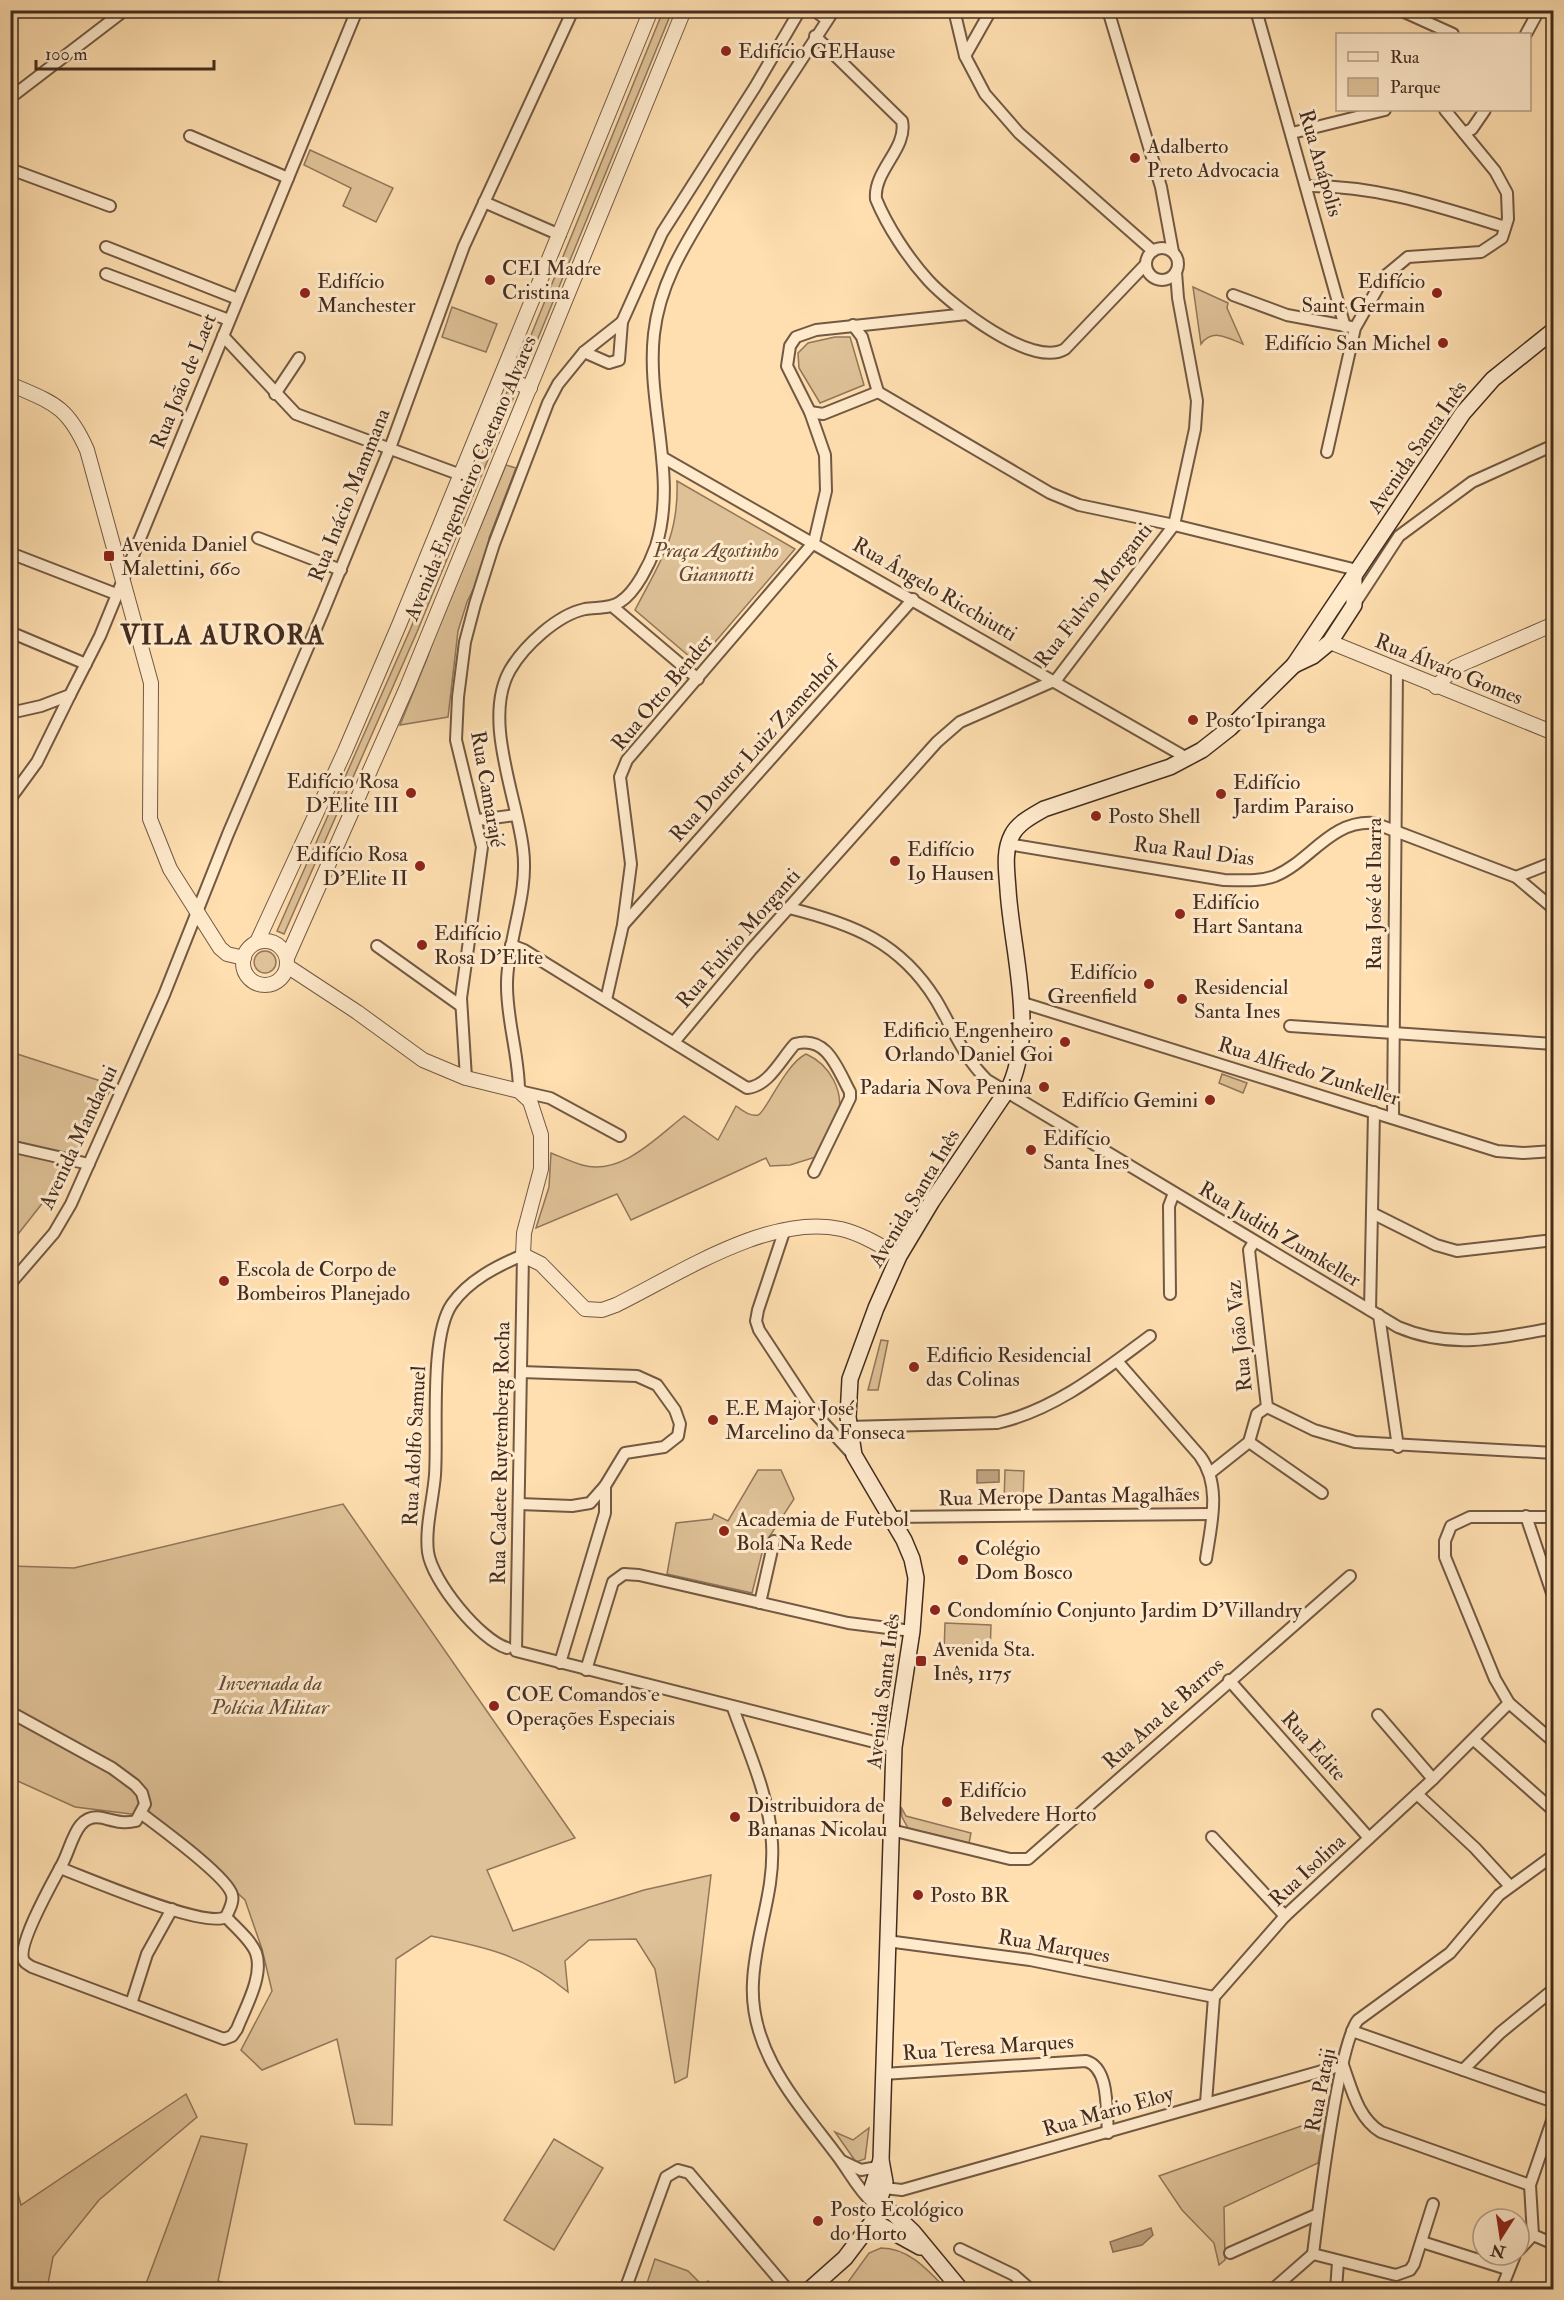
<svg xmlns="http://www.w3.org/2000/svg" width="1564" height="2300" font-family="'IM FELL Double Pica',serif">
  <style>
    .green { fill: #dfc197; stroke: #91765b; stroke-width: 1.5 }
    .water { fill: #bfa27f; stroke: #8d7359; stroke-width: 1.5 }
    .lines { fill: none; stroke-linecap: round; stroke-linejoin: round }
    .minor-casing { stroke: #725943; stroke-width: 14 }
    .tertiary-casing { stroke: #725943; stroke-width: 16 }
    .secondary-casing { stroke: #432c1f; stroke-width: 18 }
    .minor { stroke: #ffeacc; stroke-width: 10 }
    .tertiary { stroke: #ffeacc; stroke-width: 14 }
    .secondary { stroke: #ffeacc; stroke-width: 15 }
    .poi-dot { fill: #8f2418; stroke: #ffeacc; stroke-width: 2 }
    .labels { text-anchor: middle; stroke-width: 6; stroke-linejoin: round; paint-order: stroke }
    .poi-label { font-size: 21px; fill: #432c1f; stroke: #ffeacc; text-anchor: start }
    .street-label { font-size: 21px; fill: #432c1f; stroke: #ffeacc }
    .park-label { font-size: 21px; font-style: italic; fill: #624a37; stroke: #ffeacc }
    .district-label { font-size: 27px; font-weight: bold; letter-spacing: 1.5px; fill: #432c1f; stroke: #ffeacc }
  </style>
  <rect width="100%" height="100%" fill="#ffdfb0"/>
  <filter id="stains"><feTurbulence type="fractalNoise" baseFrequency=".00333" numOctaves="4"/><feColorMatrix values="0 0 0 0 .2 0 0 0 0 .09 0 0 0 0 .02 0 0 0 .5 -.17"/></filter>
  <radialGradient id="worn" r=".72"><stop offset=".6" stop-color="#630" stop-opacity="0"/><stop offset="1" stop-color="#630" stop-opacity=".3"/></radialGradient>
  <g class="green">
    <polygon points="663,11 672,11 523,375 516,372"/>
    <polygon points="310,150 393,188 376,222 343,206 351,188 304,165"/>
    <path d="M1193,287L1228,303L1227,308L1243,344C1228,338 1213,328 1201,344Z"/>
    <polygon points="452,307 497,324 486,352 442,337"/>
    <polygon points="835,337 850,337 864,385 820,403 799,368 798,353 808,343"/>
    <polygon points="507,392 515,394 417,632 284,934 277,931 410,630"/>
    <polygon points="506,465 516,468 489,538 492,551 467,602 458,631 448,717 400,725 428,656 466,540 479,530"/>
    <path d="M677,481L795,549L697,663L635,610C659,563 679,538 677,481Z"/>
    <circle cx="265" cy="962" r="11"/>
    <polygon points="11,1052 113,1085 63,1177 11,1243"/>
    <path d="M806,1054C829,1064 845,1091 838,1117C834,1130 825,1143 819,1156L790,1165L770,1166L766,1158L631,1220L617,1194L536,1228L549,1187L551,1153C561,1157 572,1162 582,1165C621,1176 656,1138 684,1116L718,1140L736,1106C742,1110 750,1117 758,1115C765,1114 785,1064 806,1054Z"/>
    <polygon points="1222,1074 1247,1083 1243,1093 1219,1083"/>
    <polygon points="881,1340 888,1341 878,1390 868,1390"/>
    <polygon points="758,1470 781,1470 794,1499 764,1545 752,1593 667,1574 676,1523 712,1519 714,1514 728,1521"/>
    <polygon points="1005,1470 1024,1471 1023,1503 1004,1502"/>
    <path d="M343,1504L575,1838L487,1870L513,1931L644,1890L711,1875L687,2077L675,2083L655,1969L636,1939L589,1940L565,1961L568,1992C523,1955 486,1947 431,1936L396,1959L392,2125L355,2124L337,2039L262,2070L241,2050L272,1991L262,1949L245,1900L185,1844L147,1816L75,1807L11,1778V1566L74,1568Z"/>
    <polygon points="945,1623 991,1625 990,1654 944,1653"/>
    <polygon points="901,1807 906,1816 971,1833 969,1843 908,1828 902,1817"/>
    <polygon points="186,2094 197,2117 99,2200 53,2257 47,2289 11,2289 11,2168 21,2205"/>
    <polygon points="1327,2117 1318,2163 1224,2207 1225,2260 1219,2265 1214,2243 1182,2210 1159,2176"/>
    <polygon points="869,2128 865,2159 856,2162 835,2132 853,2140"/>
    <polygon points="201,2136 247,2144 218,2281 251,2289 144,2289"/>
    <polygon points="554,2139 603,2168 554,2250 504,2220"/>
    <path d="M881,2248C909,2248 928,2270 946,2289H843L869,2253Z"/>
    <polygon points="655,2259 688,2271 702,2285 708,2281 714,2289 645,2289"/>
  </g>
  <g class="water">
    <polygon points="977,1470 999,1470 999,1482 977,1483"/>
    <polygon points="1151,2228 1153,2235 1142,2245 1113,2252 1110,2242"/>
  </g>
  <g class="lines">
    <g class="minor-casing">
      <g id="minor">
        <polyline points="814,10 827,20"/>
        <polyline points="954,10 965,56 985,94 1019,133 1153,251"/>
        <polyline points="1108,10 1161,187 1173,252"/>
        <polyline points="1256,10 1345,327"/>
        <polyline points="1400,10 1453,34"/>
        <polyline points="1526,34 1539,10"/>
        <path d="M815,36L902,121C908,148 873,171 876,199C887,226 908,258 928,280C950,304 1032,369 1065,349L1146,264"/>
        <polyline points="965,56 991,10"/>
        <polyline points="10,98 125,10"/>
        <polyline points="1292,133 1385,110"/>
        <polyline points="1464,133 1472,129 1485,110"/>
        <polyline points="190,136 288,178"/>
        <polyline points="10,169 110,206"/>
        <path d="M1307,186C1376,185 1440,207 1505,227"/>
        <polyline points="484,202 560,235"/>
        <polyline points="106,247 238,299"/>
        <circle cx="1162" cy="264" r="16"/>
        <polyline points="106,274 229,320"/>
        <polyline points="1233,295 1287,315 1351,327"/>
        <polyline points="853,325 862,337 878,392"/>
        <polyline points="223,336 296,414 461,475"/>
        <polyline points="584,352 609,363 619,360 622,322 662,233 755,87 800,10"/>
        <polyline points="878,392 1050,493 1079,505 1174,525 1357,570"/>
        <polyline points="275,394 299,358"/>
        <polyline points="810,412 823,414 878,392"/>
        <polyline points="1327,452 1355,328 1384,277 1408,257 1481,252 1502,238 1508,219 1507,193 1495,171 1445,110"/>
        <polyline points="662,457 1187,758"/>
        <polyline points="258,538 341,570"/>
        <polyline points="10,553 116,594"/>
        <polyline points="1354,605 1399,536 1472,482 1554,445"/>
        <polyline points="612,606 698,679"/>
        <polyline points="10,632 86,664"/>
        <polyline points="10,713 41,706 70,695 100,636 357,10"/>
        <polyline points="10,799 37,762 70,695"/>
        <polyline points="478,820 516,815"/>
        <path d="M1008,844L1224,880C1242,880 1258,882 1275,876C1311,861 1330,820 1374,823L1516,877L1554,909"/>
        <polyline points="1516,877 1554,862"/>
        <path d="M789,908C853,924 900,942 936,1000C952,1027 964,1058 987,1080L1398,1327C1452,1350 1498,1338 1554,1328"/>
        <polyline points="623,925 913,599"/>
        <path d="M511,945L524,950L747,1088C769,1086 781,1059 795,1044C827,1035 837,1068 850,1092V1098L814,1172"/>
        <polyline points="377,946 461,1006"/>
        <polyline points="606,1000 623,925 631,864 620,777 627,760 814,542 826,491 825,455 810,412 787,366 790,346 796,337 816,330 967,314"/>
        <polyline points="1020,1002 1497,1151 1523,1153 1554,1151"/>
        <polyline points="1290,1026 1554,1044"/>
        <polyline points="674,1042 751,950 937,742 960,722 1056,680 1174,525 1195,429 1197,401 1178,298 1176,272"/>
        <polyline points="466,1078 461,998 482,847 456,740 458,697 465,642 475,604 494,544 548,403 558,384 584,352 622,322"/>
        <polyline points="1393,1118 1397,670"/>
        <path d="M620,1136L550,1098L519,1091C519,1054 506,1019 507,982C508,937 529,894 523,849C517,797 482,719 510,670C524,646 557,615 585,609C596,607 610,609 620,602C636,592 650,563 656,546C678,476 646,404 654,334C660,280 688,240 715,195C753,132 794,72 834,10"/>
        <polyline points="10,1146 89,1164"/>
        <polyline points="1372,1213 1436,1245 1457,1251 1554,1240"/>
        <polyline points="785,1229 758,1310 756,1321 759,1330 811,1409 853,1455"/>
        <polyline points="1254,1242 1249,1250 1267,1407"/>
        <polyline points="10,1284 54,1233 71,1204 164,995 228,834 323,612 390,448 464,246 573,10"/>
        <polyline points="1170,1294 1169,1206 1174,1193"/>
        <polyline points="1370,1310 1374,1112"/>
        <polyline points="1379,1315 1398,1447"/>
        <path d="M1117,1361L1200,1456C1222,1486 1211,1525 1206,1559"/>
        <polyline points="1267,1407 1314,1430 1355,1442 1554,1453"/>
        <path d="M848,1427L997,1423C1055,1410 1103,1371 1150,1336"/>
        <polyline points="1249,1442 1322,1493"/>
        <polyline points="1210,1473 1249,1442 1257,1414 1267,1407"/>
        <polyline points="519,1504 572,1506 590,1503 605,1486 625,1453 664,1447 678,1436 680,1424 675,1410 657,1385 637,1376 521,1372"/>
        <polyline points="1526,1516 1554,1599"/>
        <polyline points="890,1517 1212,1514"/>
        <polyline points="1554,1517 1470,1517 1451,1526 1445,1541 1445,1557 1495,1679 1509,1703 1554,1742"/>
        <polyline points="760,1603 774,1541"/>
        <path d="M507,1648C480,1640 432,1581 428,1552C425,1528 433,1500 435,1475C438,1433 429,1337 452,1304C469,1280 497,1266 523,1255L516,1651L894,1747"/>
        <polyline points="560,1663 605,1513 605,1486"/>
        <polyline points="586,1670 613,1582 624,1574 639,1575 848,1623 912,1631"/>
        <polyline points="1229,1680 1369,1838"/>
        <path d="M733,1708C748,1750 770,1798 772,1843C775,1893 755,1934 753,1982C749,2051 797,2102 836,2154C850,2172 857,2189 874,2204"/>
        <path d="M10,1712L112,1768L135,1785L142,1793L145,1804L136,1821C123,1824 115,1821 103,1818C74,1811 72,1850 60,1868C87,1878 204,1929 226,1917C229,1910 234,1902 232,1895C228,1877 159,1827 142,1814"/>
        <polyline points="1378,1715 1433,1779"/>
        <polyline points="1474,1740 1554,1811"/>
        <polyline points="1417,1794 1475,1848 1509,1885"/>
        <polyline points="891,1830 1010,1859 1028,1859 1350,1576"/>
        <polyline points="1212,1837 1285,1916"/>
        <path d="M60,1868C52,1883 16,1947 24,1961C26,1964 29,1965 32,1967L131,2004L147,1954L172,1909"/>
        <polyline points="887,1941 1030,1960 1214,1997"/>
        <path d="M131,2004L224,2039L232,2036L237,2029C245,2008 264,1976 256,1953C251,1940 235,1927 226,1917"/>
        <polyline points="1352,2031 1554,2102"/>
        <polyline points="1463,2070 1500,2033 1554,1989"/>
        <path d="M883,2074L1086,2061C1110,2068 1106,2111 1108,2133"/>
        <polyline points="1206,2103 1214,1997 1285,1916 1433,1779 1509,1703"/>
        <polyline points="1554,2115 1530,2185 1533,2235 1554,2244"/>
        <polyline points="842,2161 861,2170 878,2167"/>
        <path d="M884,2188L902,2190L1343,2065C1352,2090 1358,2118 1381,2132L1530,2185"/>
        <path d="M1433,2204L1414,2264L1410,2270L1396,2275L1313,2254C1318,2214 1338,2044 1358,2020L1450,1953L1499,1895L1554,1855"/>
        <polyline points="1422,2242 1507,2269"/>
        <polyline points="960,2249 1014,2275 1031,2290"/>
        <polyline points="1519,2250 1533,2235"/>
        <polyline points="1230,2253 1318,2214"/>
        <polyline points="625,2290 666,2177 678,2170 689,2173 788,2290"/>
        <polyline points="1272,2290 1313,2254"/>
        <polyline points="1336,2290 1338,2262"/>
        <polyline points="1501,2290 1515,2255"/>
      </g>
    </g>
    <g class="tertiary-casing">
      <g id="tertiary">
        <polyline points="501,377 530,388"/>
        <path d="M10,384C53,403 67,405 87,450L151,683L150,819L170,869L220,948L227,954L244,958"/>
        <polyline points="1330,642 1554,733"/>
        <polyline points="1436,687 1455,667 1554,624"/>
        <circle cx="265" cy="963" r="22"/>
        <polyline points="257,942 345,751 399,625 651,10"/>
        <polyline points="287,958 407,687 684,10"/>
        <path d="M287,966L357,1012L423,1060L466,1078L519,1091L530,1101L541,1135V1169L524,1233L523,1255L541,1264L585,1309L602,1310L616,1305C679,1274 770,1213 841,1229C862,1234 881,1246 899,1256"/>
      </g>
    </g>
    <g class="secondary-casing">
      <g id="secondary">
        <polyline points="1294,665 1313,656 1330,642 1354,605 1354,576"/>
        <polyline points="876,2206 893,2213 913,2232 961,2290"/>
        <polyline points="876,2206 871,2191 881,2160"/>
        <polyline points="873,2221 920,2247"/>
        <path d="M809,2290L845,2258L873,2221L885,2182L881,2160L894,1747L912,1631L916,1578L912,1559L904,1540L854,1455L848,1417L850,1379L876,1308L899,1256L932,1201L1010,1086C1036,1026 1012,952 1008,890C1007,872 1003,852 1012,835C1018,823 1032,816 1044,809L1170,767L1202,750L1230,728L1294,665L1463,413L1493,379L1554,330"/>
      </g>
    </g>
    <use href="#minor" class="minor"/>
    <use href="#tertiary" class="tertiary"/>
    <use href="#secondary" class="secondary"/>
  </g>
  <g class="poi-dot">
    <circle cx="726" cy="51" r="6"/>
    <circle cx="1135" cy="158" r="6"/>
    <circle cx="490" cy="280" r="6"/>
    <circle cx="305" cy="293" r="6"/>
    <circle cx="1437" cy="293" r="6"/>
    <circle cx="1443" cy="343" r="6"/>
    <rect x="103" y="550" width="12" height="12" rx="3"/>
    <circle cx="1193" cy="720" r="6"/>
    <circle cx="411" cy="793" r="6"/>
    <circle cx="1221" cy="794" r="6"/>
    <circle cx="1096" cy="816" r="6"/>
    <circle cx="895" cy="861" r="6"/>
    <circle cx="420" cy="866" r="6"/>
    <circle cx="1180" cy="914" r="6"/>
    <circle cx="422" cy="945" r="6"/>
    <circle cx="1149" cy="984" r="6"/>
    <circle cx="1182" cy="999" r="6"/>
    <circle cx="1065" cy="1042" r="6"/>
    <circle cx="1044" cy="1087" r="6"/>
    <circle cx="1210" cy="1100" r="6"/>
    <circle cx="1031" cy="1150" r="6"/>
    <circle cx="224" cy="1281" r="6"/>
    <circle cx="914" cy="1367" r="6"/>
    <circle cx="713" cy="1420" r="6"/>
    <circle cx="724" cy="1531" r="6"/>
    <circle cx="963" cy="1560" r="6"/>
    <circle cx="935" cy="1610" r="6"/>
    <rect x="915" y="1655" width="12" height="12" rx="3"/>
    <circle cx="494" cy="1706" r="6"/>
    <circle cx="947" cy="1802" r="6"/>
    <circle cx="735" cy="1817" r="6"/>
    <circle cx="918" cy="1895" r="6"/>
    <circle cx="818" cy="2221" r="6"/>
  </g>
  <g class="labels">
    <g class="poi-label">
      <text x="738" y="58">Edifício GEHause</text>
      <text x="1147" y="153">Adalberto<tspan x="1147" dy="24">Preto Advocacia</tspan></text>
      <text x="502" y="275">CEI Madre<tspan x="502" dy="24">Cristina</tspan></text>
      <text x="317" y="288">Edifício<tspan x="317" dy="24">Manchester</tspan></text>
      <text x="1425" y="288" text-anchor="end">Edifício<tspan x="1425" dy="24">Saint Germain</tspan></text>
      <text x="1431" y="350" text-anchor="end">Edifício San Michel</text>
      <text x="121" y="551">Avenida Daniel<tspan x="121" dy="24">Malettini, 660</tspan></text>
      <text x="1205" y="727">Posto Ipiranga</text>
      <text x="399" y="788" text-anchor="end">Edifício Rosa<tspan x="399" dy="24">D'Elite III</tspan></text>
      <text x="1233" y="789">Edifício<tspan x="1233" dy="24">Jardim Paraiso</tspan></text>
      <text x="1108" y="823">Posto Shell</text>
      <text x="907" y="856">Edifício<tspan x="907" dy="24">I9 Hausen</tspan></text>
      <text x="408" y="861" text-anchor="end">Edifício Rosa<tspan x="408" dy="24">D'Elite II</tspan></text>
      <text x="1192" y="909">Edifício<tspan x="1192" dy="24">Hart Santana</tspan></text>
      <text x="434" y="940">Edifício<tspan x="434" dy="24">Rosa D'Elite</tspan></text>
      <text x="1137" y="979" text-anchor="end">Edifício<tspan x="1137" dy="24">Greenfield</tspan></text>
      <text x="1194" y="994">Residencial<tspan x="1194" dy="24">Santa Ines</tspan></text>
      <text x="1053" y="1037" text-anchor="end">Edificio Engenheiro<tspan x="1053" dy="24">Orlando Daniel Goi</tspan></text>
      <text x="1032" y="1094" text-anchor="end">Padaria Nova Penina</text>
      <text x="1198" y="1107" text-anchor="end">Edifício Gemini</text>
      <text x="1043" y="1145">Edifício<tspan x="1043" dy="24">Santa Ines</tspan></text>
      <text x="236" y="1276">Escola de Corpo de<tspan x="236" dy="24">Bombeiros Planejado</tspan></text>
      <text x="926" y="1362">Edificio Residencial<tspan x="926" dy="24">das Colinas</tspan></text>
      <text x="725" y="1415">E.E Major José<tspan x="725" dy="24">Marcelino da Fonseca</tspan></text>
      <text x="736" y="1526">Academia de Futebol<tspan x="736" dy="24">Bola Na Rede</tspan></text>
      <text x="975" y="1555">Colégio<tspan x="975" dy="24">Dom Bosco</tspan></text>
      <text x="947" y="1617">Condomínio Conjunto Jardim D'Villandry</text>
      <text x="933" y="1656">Avenida Sta.<tspan x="933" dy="24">Inês, 1175</tspan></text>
      <text x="506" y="1701">COE Comandos e<tspan x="506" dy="24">Operações Especiais</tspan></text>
      <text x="959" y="1797">Edifício<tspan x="959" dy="24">Belvedere Horto</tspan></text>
      <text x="747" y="1812">Distribuidora de<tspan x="747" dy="24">Bananas Nicolau</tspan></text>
      <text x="930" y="1902">Posto BR</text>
      <text x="830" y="2216">Posto Ecológico<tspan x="830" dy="24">do Horto</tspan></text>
    </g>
    <g class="street-label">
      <text transform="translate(1321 163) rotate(74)" y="7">Rua Anápolis</text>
      <text transform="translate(183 381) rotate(-68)" y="7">Rua João de Laet</text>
      <text transform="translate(1417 447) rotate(-55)" y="7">Avenida Santa Inês</text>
      <text transform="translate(470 478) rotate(-67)" y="7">Avenida Engenheiro Caetano Alvares</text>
      <text transform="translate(349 495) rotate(-68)" y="7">Rua Inácio Mammana</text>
      <text transform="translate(935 589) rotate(30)" y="7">Rua Ângelo Ricchiutti</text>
      <text transform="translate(1093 595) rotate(-52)" y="7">Rua Fulvio Morganti</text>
      <text transform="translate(1449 669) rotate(22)" y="7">Rua Álvaro Gomes</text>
      <text transform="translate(662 692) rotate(-50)" y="7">Rua Otto Bender</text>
      <text transform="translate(754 749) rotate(-48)" y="7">Rua Doutor Luiz Zamenhof</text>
      <text transform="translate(488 789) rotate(80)" y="7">Rua Camarajé</text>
      <text transform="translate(1194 851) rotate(7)" y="7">Rua Raul Dias</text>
      <text transform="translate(1374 894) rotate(-90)" y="7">Rua José de Ibarra</text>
      <text transform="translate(738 938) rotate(-49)" y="7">Rua Fulvio Morganti</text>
      <text transform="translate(1309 1071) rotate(17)" y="7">Rua Alfredo Zunkeller</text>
      <text transform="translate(78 1137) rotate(-65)" y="7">Avenida Mandaqui</text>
      <text transform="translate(914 1198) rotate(-59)" y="7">Avenida Santa Inês</text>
      <text transform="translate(1280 1234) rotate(31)" y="7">Rua Judith Zumkeller</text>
      <text transform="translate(1239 1336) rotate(-96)" y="7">Rua João Vaz</text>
      <text transform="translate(414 1446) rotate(-87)" y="7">Rua Adolfo Samuel</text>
      <text transform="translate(500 1453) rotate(-89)" y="7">Rua Cadete Ruytemberg Rocha</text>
      <text transform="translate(1069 1496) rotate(-1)" y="7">Rua Merope Dantas Magalhães</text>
      <text transform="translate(883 1691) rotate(-83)" y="7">Avenida Santa Inês</text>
      <text transform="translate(1163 1713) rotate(-42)" y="7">Rua Ana de Barros</text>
      <text transform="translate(1314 1746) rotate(48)" y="7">Rua Edite</text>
      <text transform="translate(1307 1870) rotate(-43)" y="7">Rua Isolina</text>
      <text transform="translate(1054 1946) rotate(10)" y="7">Rua Marques</text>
      <text transform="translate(988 2047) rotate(-4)" y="7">Rua Teresa Marques</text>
      <text transform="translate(1320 2090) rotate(-79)" y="7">Rua Pataji</text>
      <text transform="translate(1108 2111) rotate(-16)" y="7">Rua Mario Eloy</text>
    </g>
    <g class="park-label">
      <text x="716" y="557">Praça Agostinho<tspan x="716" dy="24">Giannotti</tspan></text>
      <text x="270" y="1690">Invernada da<tspan x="270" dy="24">Polícia Militar</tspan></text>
    </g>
    <g class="district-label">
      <text x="223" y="644">VILA AURORA</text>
    </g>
  </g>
  <rect width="1564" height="2300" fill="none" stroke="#ffdfb0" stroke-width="36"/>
  <rect x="12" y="12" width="1540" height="2276" fill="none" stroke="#432c1f" stroke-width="3"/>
  <rect x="18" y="18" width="1528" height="2264" fill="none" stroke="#432c1f" stroke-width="1.5"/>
  <rect x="1336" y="33" width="195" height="78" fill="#ffeacc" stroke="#b49e87" stroke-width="1.5"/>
  <rect x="1348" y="52" width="30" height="9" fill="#ffeacc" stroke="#b49e87" stroke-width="1.5"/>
  <text x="1390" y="63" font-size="18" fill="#432c1f">Rua</text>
  <rect x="1348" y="78" width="30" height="18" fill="#dfc197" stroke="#b49e87" stroke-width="1.5"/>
  <text x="1390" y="93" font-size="18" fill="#432c1f">Parque</text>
  <g transform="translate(1501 2237) rotate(192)"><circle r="28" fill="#ffeacc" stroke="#b49e87" stroke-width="1.5"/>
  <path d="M0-4.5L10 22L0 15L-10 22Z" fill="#8f2418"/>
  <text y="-9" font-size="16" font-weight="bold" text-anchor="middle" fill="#432c1f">N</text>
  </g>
  <path d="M36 60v9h178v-9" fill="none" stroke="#432c1f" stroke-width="3"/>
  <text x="45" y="60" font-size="18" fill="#432c1f" stroke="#ffeacc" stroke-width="4.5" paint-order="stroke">100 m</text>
  <rect width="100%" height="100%" filter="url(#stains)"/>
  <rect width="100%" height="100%" fill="url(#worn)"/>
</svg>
